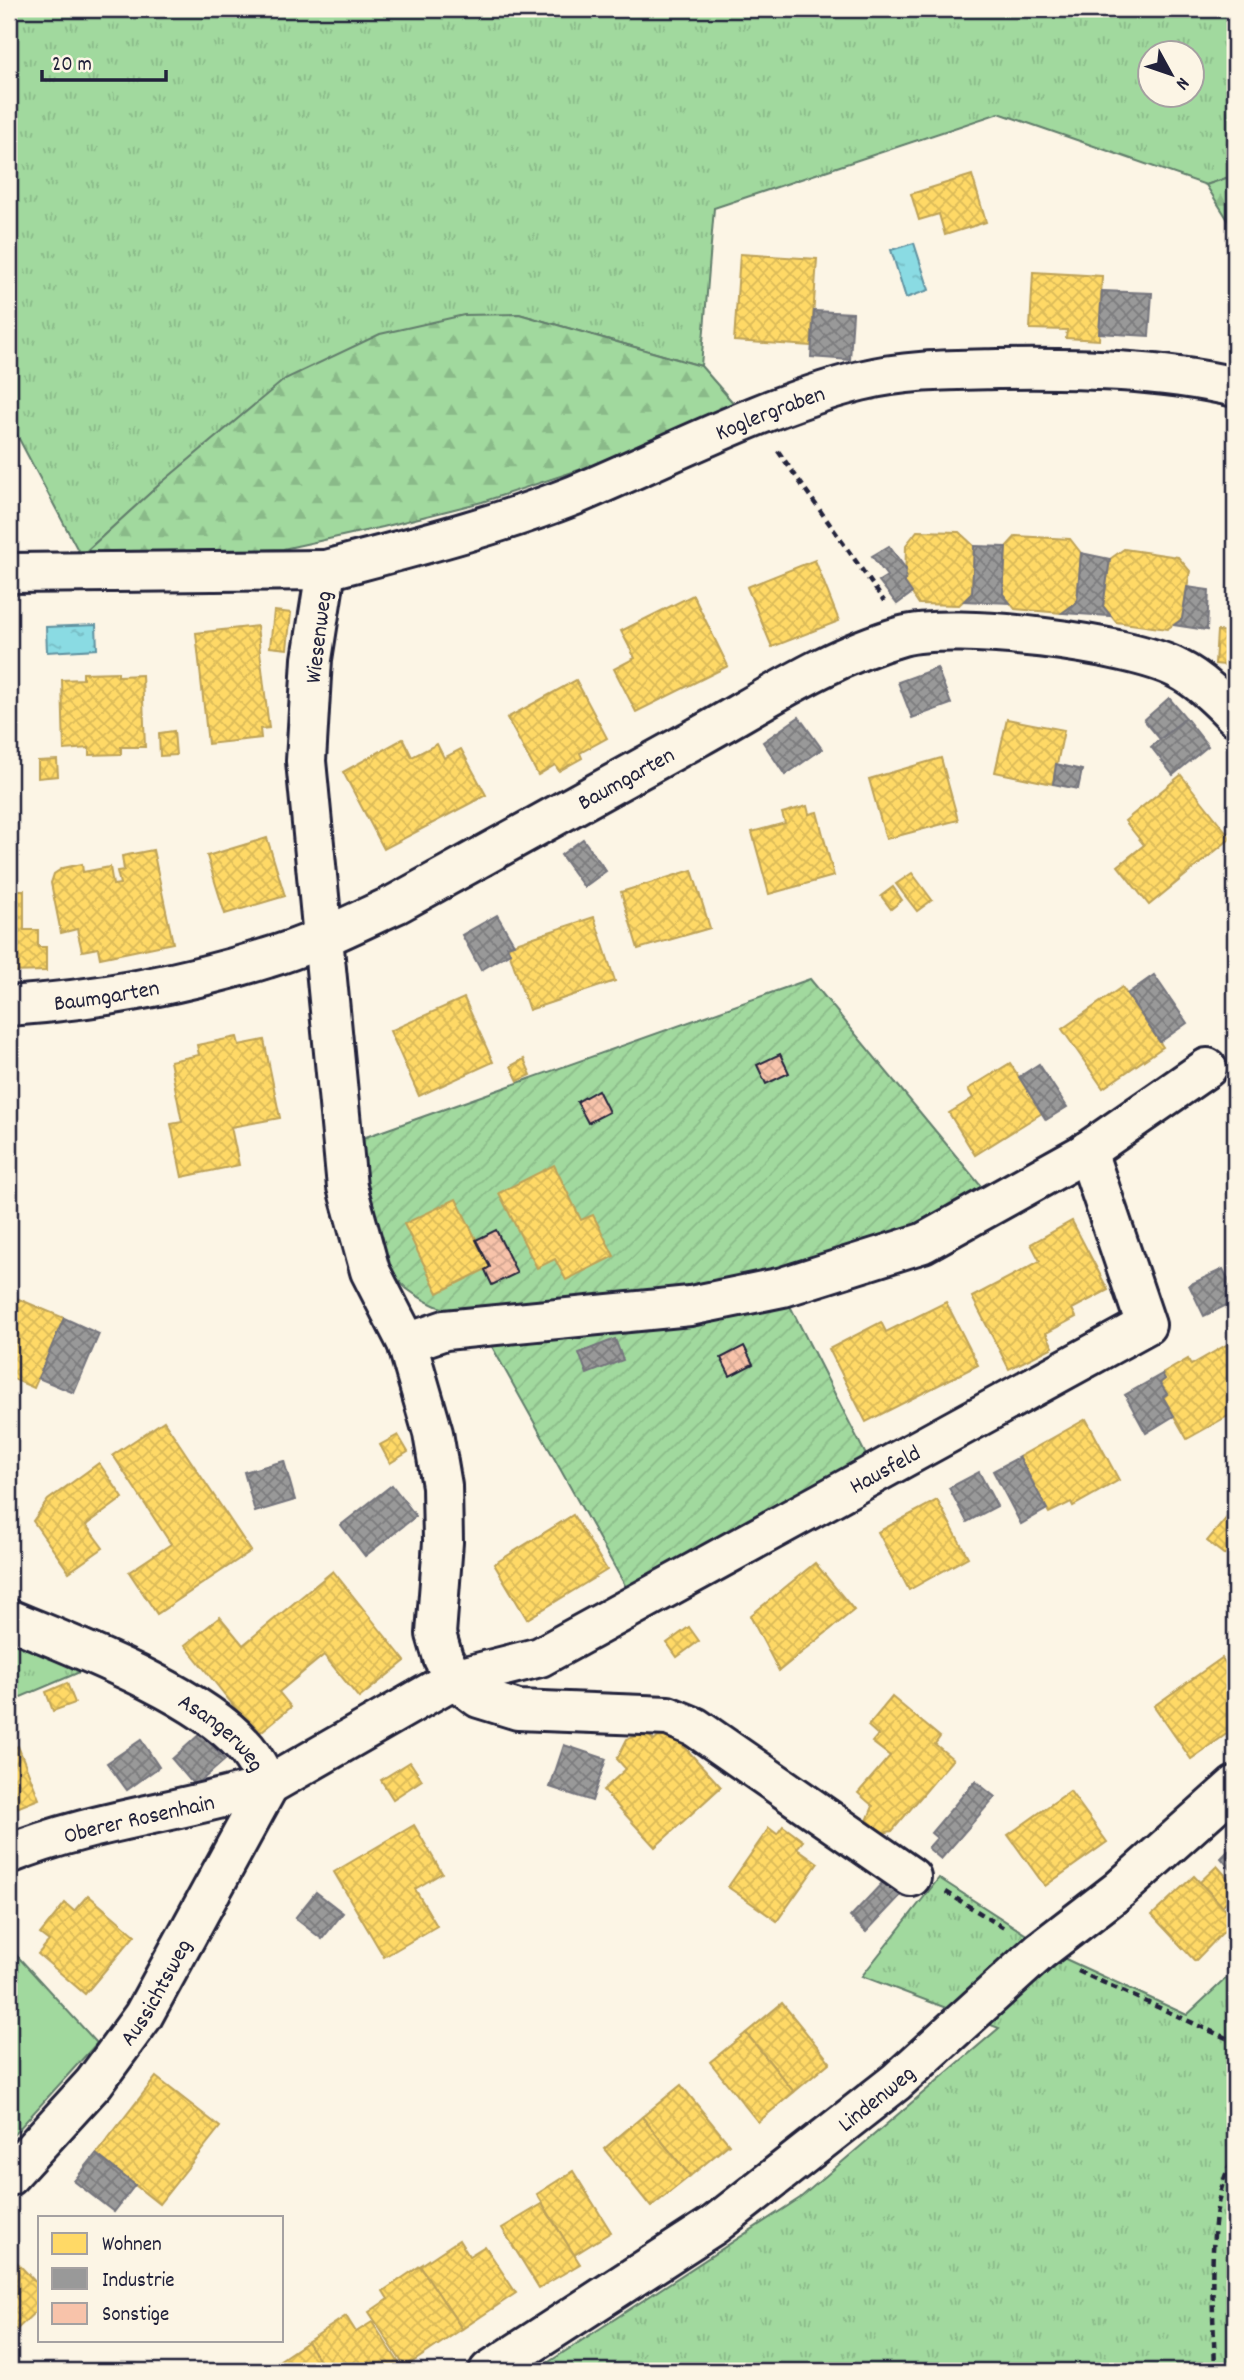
<svg xmlns="http://www.w3.org/2000/svg" width="1244" height="2380" font-family="Dekko,sans-serif">
  <style>
    .grass { fill: url(#grass-tufts); stroke: #627e6c; stroke-width: 2; fill-rule: evenodd }
    .forest { fill: url(#forest-firs); stroke: #627e6c; stroke-width: 2 }
    .park { fill: #a1d99e; stroke: #627e6c; stroke-width: 2 }
    .garden { fill: url(#garden-furrows); stroke: #627e6c; stroke-width: 2 }
    .water { fill: url(#water-ripples); stroke: #6091a0; stroke-width: 2 }
    .homes { fill: url(#homes-cross-hatch); stroke: #bda259; stroke-width: 2 }
    .industry { fill: url(#industry-cross-hatch); stroke: #75757d; stroke-width: 2 }
    .building { fill: url(#building-cross-hatch); stroke: #22223b; stroke-width: 2 }
    .lines { fill: none; stroke-linecap: round; stroke-linejoin: round }
    .street-casing { stroke: #22223b; stroke-width: 44 }
    .path { stroke: #22223b; stroke-width: 4.5; stroke-dasharray: 7 5; stroke-linecap: butt }
    .street { stroke: #fcf5e5; stroke-width: 38 }
    .labels { text-anchor: middle; stroke-width: 7; stroke-linejoin: round; paint-order: stroke }
    .street-label { font-size: 23px; fill: #22223b; stroke: #fcf5e5 }
  </style>
  <defs>
    <pattern id="grass-tufts" width="24" height="20" patternUnits="userSpaceOnUse" patternTransform="scale(1.75)"><rect width="24" height="20" fill="#a1d99e"/><path d="M3 7l-1-3M5 7V3M7 7l1-3M15 17l-1-3M17 17v-4M19 17l1-3" fill="none" stroke="#8aba89"/></pattern>
    <pattern id="forest-firs" width="22" height="20" patternUnits="userSpaceOnUse" patternTransform="scale(1.75)"><rect width="22" height="20" fill="#a1d99e"/><path d="M5 1l3.5 6h-7zM16 11l3.5 6h-7z" fill="#8aba89"/></pattern>
    <pattern id="garden-furrows" width="10" height="10" patternUnits="userSpaceOnUse" patternTransform="scale(1.75)"><rect width="10" height="10" fill="#a1d99e"/><path d="M-1 1l2-2M0 10L10 0M9 11l2-2" fill="none" stroke="#8aba89"/></pattern>
    <pattern id="water-ripples" width="26" height="14" patternUnits="userSpaceOnUse" patternTransform="scale(1.75)"><rect width="26" height="14" fill="#8adbe3"/><path d="M2 4q2-2 4 0t4 0M15 11q2-2 4 0t4 0" fill="none" stroke="#77bcc4"/></pattern>
    <pattern id="homes-cross-hatch" width="8" height="8" patternUnits="userSpaceOnUse" patternTransform="scale(1.75)"><rect width="8" height="8" fill="#ffd966"/><path d="M0 0l8 8M0 8l8-8" fill="none" stroke="#daba59"/></pattern>
    <pattern id="industry-cross-hatch" width="8" height="8" patternUnits="userSpaceOnUse" patternTransform="scale(1.75)"><rect width="8" height="8" fill="#999"/><path d="M0 0l8 8M0 8l8-8" fill="none" stroke="#7c7c7e"/></pattern>
    <pattern id="building-cross-hatch" width="8" height="8" patternUnits="userSpaceOnUse" patternTransform="scale(1.75)"><rect width="8" height="8" fill="#f8c3aa"/><path d="M0 0l8 8M0 8l8-8" fill="none" stroke="#d4a793"/></pattern>
  </defs>
  <rect width="100%" height="100%" fill="#fcf5e5"/>
  <filter id="ink" filterUnits="userSpaceOnUse"><feTurbulence type="fractalNoise" baseFrequency=".0143" numOctaves="2"/><feDisplacementMap in="SourceGraphic" scale="14" xChannelSelector="R" yChannelSelector="G"/><feConvolveMatrix kernelMatrix="1 2 1 2 8 2 1 2 1" color-interpolation-filters="sRGB"/></filter>
  <g filter="url(#ink)">
    <g class="grass">
      <path d="M9,9H1235V175L1206,185L999,113L714,208L701,366L519,314L160,484L81,556L9,420ZM1150,52H1192V94H1150Z"/>
      <polygon points="9,1635 87,1669 9,1702"/>
      <polygon points="939,1878 1059,1956 1187,2015 1235,1970 1235,2371 535,2371 800,2198 999,2028 862,1976"/>
    </g>
    <g class="forest">
      <polygon points="1235,175 1235,231 1206,185"/>
      <polygon points="519,314 701,366 736,406 621,456 482,502 383,527 283,549 81,556 160,484 285,379 380,334 464,315"/>
    </g>
    <polygon class="park" points="9,1947 97,2043 9,2140"/>
    <g class="garden">
      <path d="M810,979L985,1191C962,1204 939,1219 914,1229C802,1273 649,1297 529,1307C501,1309 467,1317 439,1307C430,1304 415,1295 407,1289C374,1261 365,1180 360,1139Z"/>
      <polygon points="787,1300 867,1457 627,1589 490,1343"/>
    </g>
    <g class="water">
      <polygon points="914,243 929,290 906,298 891,250"/>
      <polygon points="96,625 97,649 47,652 46,627"/>
    </g>
    <g class="homes">
      <polygon points="972,175 986,222 945,235 939,214 919,220 911,194"/>
      <polygon points="740,254 817,259 811,346 734,341"/>
      <polygon points="1033,272 1102,276 1099,340 1066,338 1067,330 1030,329"/>
      <rect x="1228" y="315" width="7" height="46"/>
      <polygon points="917,531 959,532 974,546 972,593 959,605 919,604 905,583 906,545"/>
      <polygon points="1016,536 1070,539 1081,553 1077,602 1062,613 1015,609 1003,594 1006,547"/>
      <polygon points="1124,549 1178,557 1190,571 1182,619 1167,629 1116,622 1103,606 1110,559"/>
      <polygon points="815,560 839,621 772,647 747,587"/>
      <polygon points="693,595 728,666 636,712 614,669 635,658 621,631"/>
      <polygon points="274,611 291,613 287,649 270,647"/>
      <polygon points="257,626 269,728 260,729 261,738 208,744 196,633"/>
      <polygon points="1217,631 1235,632 1235,666 1215,664"/>
      <polygon points="118,672 118,676 142,675 145,747 121,747 121,754 89,755 89,748 64,750 62,680 83,679 83,673"/>
      <polygon points="576,680 607,738 580,753 582,758 559,771 555,765 538,775 507,718"/>
      <polygon points="1007,719 1064,730 1053,784 995,772"/>
      <polygon points="174,731 176,755 160,756 159,733"/>
      <polygon points="403,739 412,757 437,744 444,758 461,749 486,795 384,849 343,772"/>
      <polygon points="941,758 958,820 886,839 869,779"/>
      <polygon points="57,760 58,776 38,778 38,761"/>
      <polygon points="1181,775 1231,838 1149,905 1118,866 1144,845 1125,821"/>
      <polygon points="807,806 809,814 817,812 834,876 769,894 752,832 785,823 782,813"/>
      <polygon points="267,838 285,896 225,914 207,856"/>
      <polygon points="153,850 173,943 100,958 98,948 82,951 77,929 61,933 51,883 54,874 63,868 82,864 83,872 110,867 113,885 120,884 117,871 124,870 122,856"/>
      <polygon points="692,870 710,928 638,949 621,892"/>
      <polygon points="912,873 932,900 917,911 896,884"/>
      <polygon points="893,887 902,900 891,909 881,896"/>
      <polygon points="9,890 24,890 24,930 38,930 38,947 46,947 46,971 9,972"/>
      <polygon points="594,917 615,981 529,1010 507,946"/>
      <polygon points="1122,987 1163,1047 1103,1088 1062,1029"/>
      <polygon points="464,998 493,1062 419,1096 390,1031"/>
      <polygon points="237,1037 239,1045 264,1040 280,1118 231,1127 239,1165 182,1177 171,1124 182,1122 170,1061 199,1055 197,1045"/>
      <polygon points="524,1059 531,1075 518,1081 511,1066"/>
      <polygon points="1010,1063 1042,1113 975,1155 949,1113 973,1098 968,1089"/>
      <polygon points="554,1165 581,1220 593,1215 614,1256 566,1280 555,1259 537,1268 499,1193"/>
      <polygon points="456,1199 490,1267 438,1293 404,1224"/>
      <polygon points="1072,1221 1108,1290 1072,1309 1076,1317 1046,1333 1053,1347 1009,1369 972,1297 1040,1261 1031,1244"/>
      <polygon points="9,1295 64,1318 34,1388 9,1377"/>
      <polygon points="946,1302 978,1365 866,1422 829,1349 881,1322 886,1332"/>
      <polygon points="1226,1345 1235,1360 1235,1412 1187,1439 1163,1397 1167,1394 1160,1383 1165,1379 1162,1374 1188,1359 1191,1365"/>
      <polygon points="1086,1419 1119,1480 1073,1506 1071,1502 1049,1513 1019,1457"/>
      <polygon points="164,1421 251,1551 157,1614 129,1572 171,1544 113,1455"/>
      <polygon points="398,1435 408,1452 390,1463 380,1445"/>
      <polygon points="99,1463 123,1498 86,1525 103,1548 69,1572 33,1521 48,1500"/>
      <polygon points="937,1500 968,1557 909,1590 878,1532"/>
      <polygon points="573,1515 607,1570 527,1619 494,1564"/>
      <polygon points="1229,1515 1235,1521 1235,1543 1225,1555 1207,1541"/>
      <polygon points="815,1563 854,1610 779,1671 750,1616"/>
      <polygon points="333,1571 405,1661 359,1698 324,1655 279,1692 291,1707 257,1735 185,1645 220,1617 243,1645"/>
      <polygon points="689,1627 699,1641 677,1657 667,1643"/>
      <polygon points="1222,1658 1235,1677 1235,1728 1191,1759 1154,1706"/>
      <polygon points="67,1683 75,1703 53,1711 46,1692"/>
      <polygon points="892,1697 940,1737 935,1744 953,1759 892,1831 882,1833 867,1821 873,1806 858,1793 890,1756 872,1742 878,1735 868,1726"/>
      <polygon points="668,1729 721,1787 655,1847 603,1790 626,1769 617,1759 627,1739 647,1733 654,1741"/>
      <polygon points="18,1746 39,1799 9,1811 9,1750"/>
      <polygon points="410,1762 422,1780 393,1799 381,1780"/>
      <polygon points="1070,1791 1107,1842 1045,1886 1008,1835"/>
      <polygon points="414,1825 442,1873 415,1889 437,1926 384,1957 334,1872"/>
      <polygon points="783,1826 803,1841 797,1848 818,1863 777,1921 728,1887 769,1828 777,1834"/>
      <polygon points="1217,1866 1235,1886 1235,1893 1222,1906 1200,1882"/>
      <polygon points="1194,1876 1235,1920 1195,1961 1152,1915"/>
      <polygon points="88,1895 135,1935 85,1994 38,1954 49,1941 40,1934 65,1903 74,1911"/>
      <polygon points="782,2003 830,2062 794,2092 746,2033"/>
      <polygon points="746,2033 794,2092 758,2122 710,2062"/>
      <polygon points="156,2077 220,2127 159,2204 96,2154"/>
      <polygon points="681,2085 729,2144 690,2176 642,2117"/>
      <polygon points="642,2117 690,2176 651,2207 604,2149"/>
      <polygon points="573,2171 611,2232 574,2255 537,2194"/>
      <polygon points="542,2204 580,2264 539,2288 502,2228"/>
      <polygon points="459,2240 469,2256 485,2246 516,2293 462,2329 420,2266"/>
      <polygon points="9,2254 40,2287 40,2307 9,2337"/>
      <polygon points="420,2266 462,2329 405,2367 369,2312 388,2299 383,2291"/>
      <polygon points="346,2316 356,2332 372,2322 403,2369 326,2371 307,2342"/>
      <polygon points="307,2342 326,2371 273,2371 270,2367"/>
    </g>
    <g class="industry">
      <polygon points="1102,291 1152,293 1149,336 1099,333"/>
      <polygon points="814,311 853,313 850,360 811,357"/>
      <polygon points="889,546 906,569 905,583 912,593 897,604 879,581 887,576 872,556"/>
      <polygon points="974,546 1006,547 1003,594 1010,603 964,601 972,593"/>
      <polygon points="1081,553 1110,559 1103,606 1111,616 1062,613 1077,602"/>
      <polygon points="1187,587 1209,590 1207,630 1174,625 1182,619"/>
      <polygon points="937,668 951,704 912,718 898,682"/>
      <polygon points="1169,698 1186,718 1160,739 1144,720"/>
      <polygon points="799,717 822,749 785,775 763,742"/>
      <polygon points="1186,718 1208,746 1173,775 1151,747"/>
      <polygon points="1056,764 1082,770 1078,789 1053,784"/>
      <polygon points="583,839 606,871 584,887 561,855"/>
      <polygon points="497,915 514,944 507,946 510,953 481,970 462,935"/>
      <polygon points="1154,975 1187,1023 1160,1042 1127,994"/>
      <polygon points="1039,1064 1067,1107 1046,1120 1019,1077"/>
      <polygon points="1223,1269 1235,1293 1235,1301 1204,1316 1189,1285"/>
      <polygon points="64,1318 99,1334 74,1393 38,1378"/>
      <polygon points="615,1339 623,1360 587,1374 579,1353"/>
      <polygon points="1162,1374 1165,1379 1160,1383 1167,1394 1163,1397 1174,1416 1146,1433 1125,1395"/>
      <polygon points="1019,1457 1047,1509 1021,1524 993,1471"/>
      <polygon points="284,1461 295,1500 255,1512 244,1472"/>
      <polygon points="979,1472 997,1506 967,1522 949,1488"/>
      <polygon points="392,1485 416,1516 365,1556 341,1525"/>
      <polygon points="201,1733 225,1760 195,1786 172,1759"/>
      <polygon points="141,1740 159,1767 127,1790 107,1763"/>
      <polygon points="564,1745 606,1759 592,1801 550,1787"/>
      <polygon points="975,1781 995,1797 941,1859 928,1848 937,1838 931,1833"/>
      <polygon points="1235,1844 1235,1874 1221,1858"/>
      <polygon points="885,1880 901,1895 866,1932 850,1917"/>
      <polygon points="316,1892 343,1913 322,1939 295,1918"/>
      <polygon points="96,2154 135,2185 114,2212 74,2181"/>
    </g>
    <g class="building">
      <polygon points="780,1054 789,1073 766,1084 757,1065"/>
      <polygon points="598,1090 609,1112 588,1123 577,1102"/>
      <polygon points="496,1230 517,1273 492,1285 485,1270 490,1267 476,1240"/>
      <polygon points="744,1346 753,1364 730,1376 721,1358"/>
    </g>
    <g class="lines">
      <g class="street-casing">
        <g id="street">
          <path id="s1" d="M326,570C409,548 494,527 575,495C666,457 765,405 860,381C905,370 953,370 998,369C1077,368 1158,369 1235,387"/>
          <polyline points="9,573 326,570 312,659 306,761 347,1187 370,1271 407,1343 433,1433 442,1486 443,1542 436,1634 443,1658 454,1679 479,1698 518,1710 668,1716 695,1727 911,1877"/>
          <path id="s2" d="M9,1006C96,1000 184,984 267,958C312,945 354,923 396,904C497,848 598,793 698,737C763,701 830,656 902,636C955,622 1129,643 1178,669C1200,680 1219,699 1235,716"/>
          <polyline points="407,1343 445,1330 690,1306 783,1287 923,1243 1083,1154 1207,1068"/>
          <path id="s3" d="M9,1619C75,1647 196,1692 243,1745C254,1756 261,1772 269,1785L454,1679L540,1657L1146,1325L1087,1151"/>
          <path id="s4" d="M9,1854C93,1820 184,1812 269,1785"/>
          <path id="s5" d="M9,2176L94,2083L143,2016L269,1785"/>
          <path id="s6" d="M489,2371L714,2225L896,2082L1040,1951L1119,1890L1235,1786"/>
        </g>
      </g>
      <g class="path">
        <polyline points="778,451 884,601"/>
        <polyline points="946,1892 1004,1928"/>
        <polyline points="1078,1971 1235,2042"/>
        <path d="M1215,2371C1214,2314 1203,2205 1235,2156"/>
      </g>
      <use href="#street" class="street"/>
    </g>
  </g>
  <g class="labels">
    <g class="street-label">
      <text dy="8" stroke="none"><textPath href="#s1" startOffset="472">Koglergraben</textPath></text>
      <text transform="translate(317 637) rotate(-83)" y="8">Wiesenweg</text>
      <text dy="8" stroke="none"><textPath href="#s2" startOffset="665">Baumgarten</textPath></text>
      <text dy="8" stroke="none"><textPath href="#s2" startOffset="98">Baumgarten</textPath></text>
      <text dy="8" stroke="none"><textPath href="#s3" startOffset="1010">Hausfeld</textPath></text>
      <text dy="8" stroke="none"><textPath href="#s3" startOffset="243">Asangerweg</textPath></text>
      <text dy="8" stroke="none"><textPath href="#s4" startOffset="135">Oberer Rosenhain</textPath></text>
      <text dy="8" stroke="none"><textPath href="#s5" startOffset="236">Aussichtsweg</textPath></text>
      <text dy="8" stroke="none"><textPath href="#s6" startOffset="474">Lindenweg</textPath></text>
    </g>
  </g>
  <rect width="1244" height="2380" fill="none" stroke="#fcf5e5" stroke-width="35"/>
  <rect x="18" y="18" width="1209" height="2345" fill="none" stroke="#22223b" stroke-width="2.5" filter="url(#ink)"/>
  <rect x="38" y="2216" width="245" height="126" fill="#fcf5e5" stroke="#a5a1a1" stroke-width="2"/>
  <rect x="52" y="2233" width="35" height="21" fill="#ffd966" stroke="#a5a1a1" stroke-width="2"/>
  <text x="102" y="2250" font-size="21" fill="#22223b">Wohnen</text>
  <rect x="52" y="2268" width="35" height="21" fill="#999999" stroke="#a5a1a1" stroke-width="2"/>
  <text x="102" y="2286" font-size="21" fill="#22223b">Industrie</text>
  <rect x="52" y="2303" width="35" height="21" fill="#f8c3aa" stroke="#a5a1a1" stroke-width="2"/>
  <text x="102" y="2320" font-size="21" fill="#22223b">Sonstige</text>
  <g transform="translate(1171 74) rotate(130)"><circle r="33" fill="#fcf5e5" stroke="#a5a1a1" stroke-width="2"/>
  <path d="M0-5L12 26L0 18L-12 26Z" fill="#22223b"/>
  <text y="-10" font-size="19" font-weight="bold" text-anchor="middle" fill="#22223b">N</text>
  </g>
  <path d="M42 70v10h124v-10" fill="none" stroke="#22223b" stroke-width="3.5"/>
  <text x="52" y="70" font-size="21" fill="#22223b" stroke="#fcf5e5" stroke-width="5" paint-order="stroke">20 m</text>
</svg>
